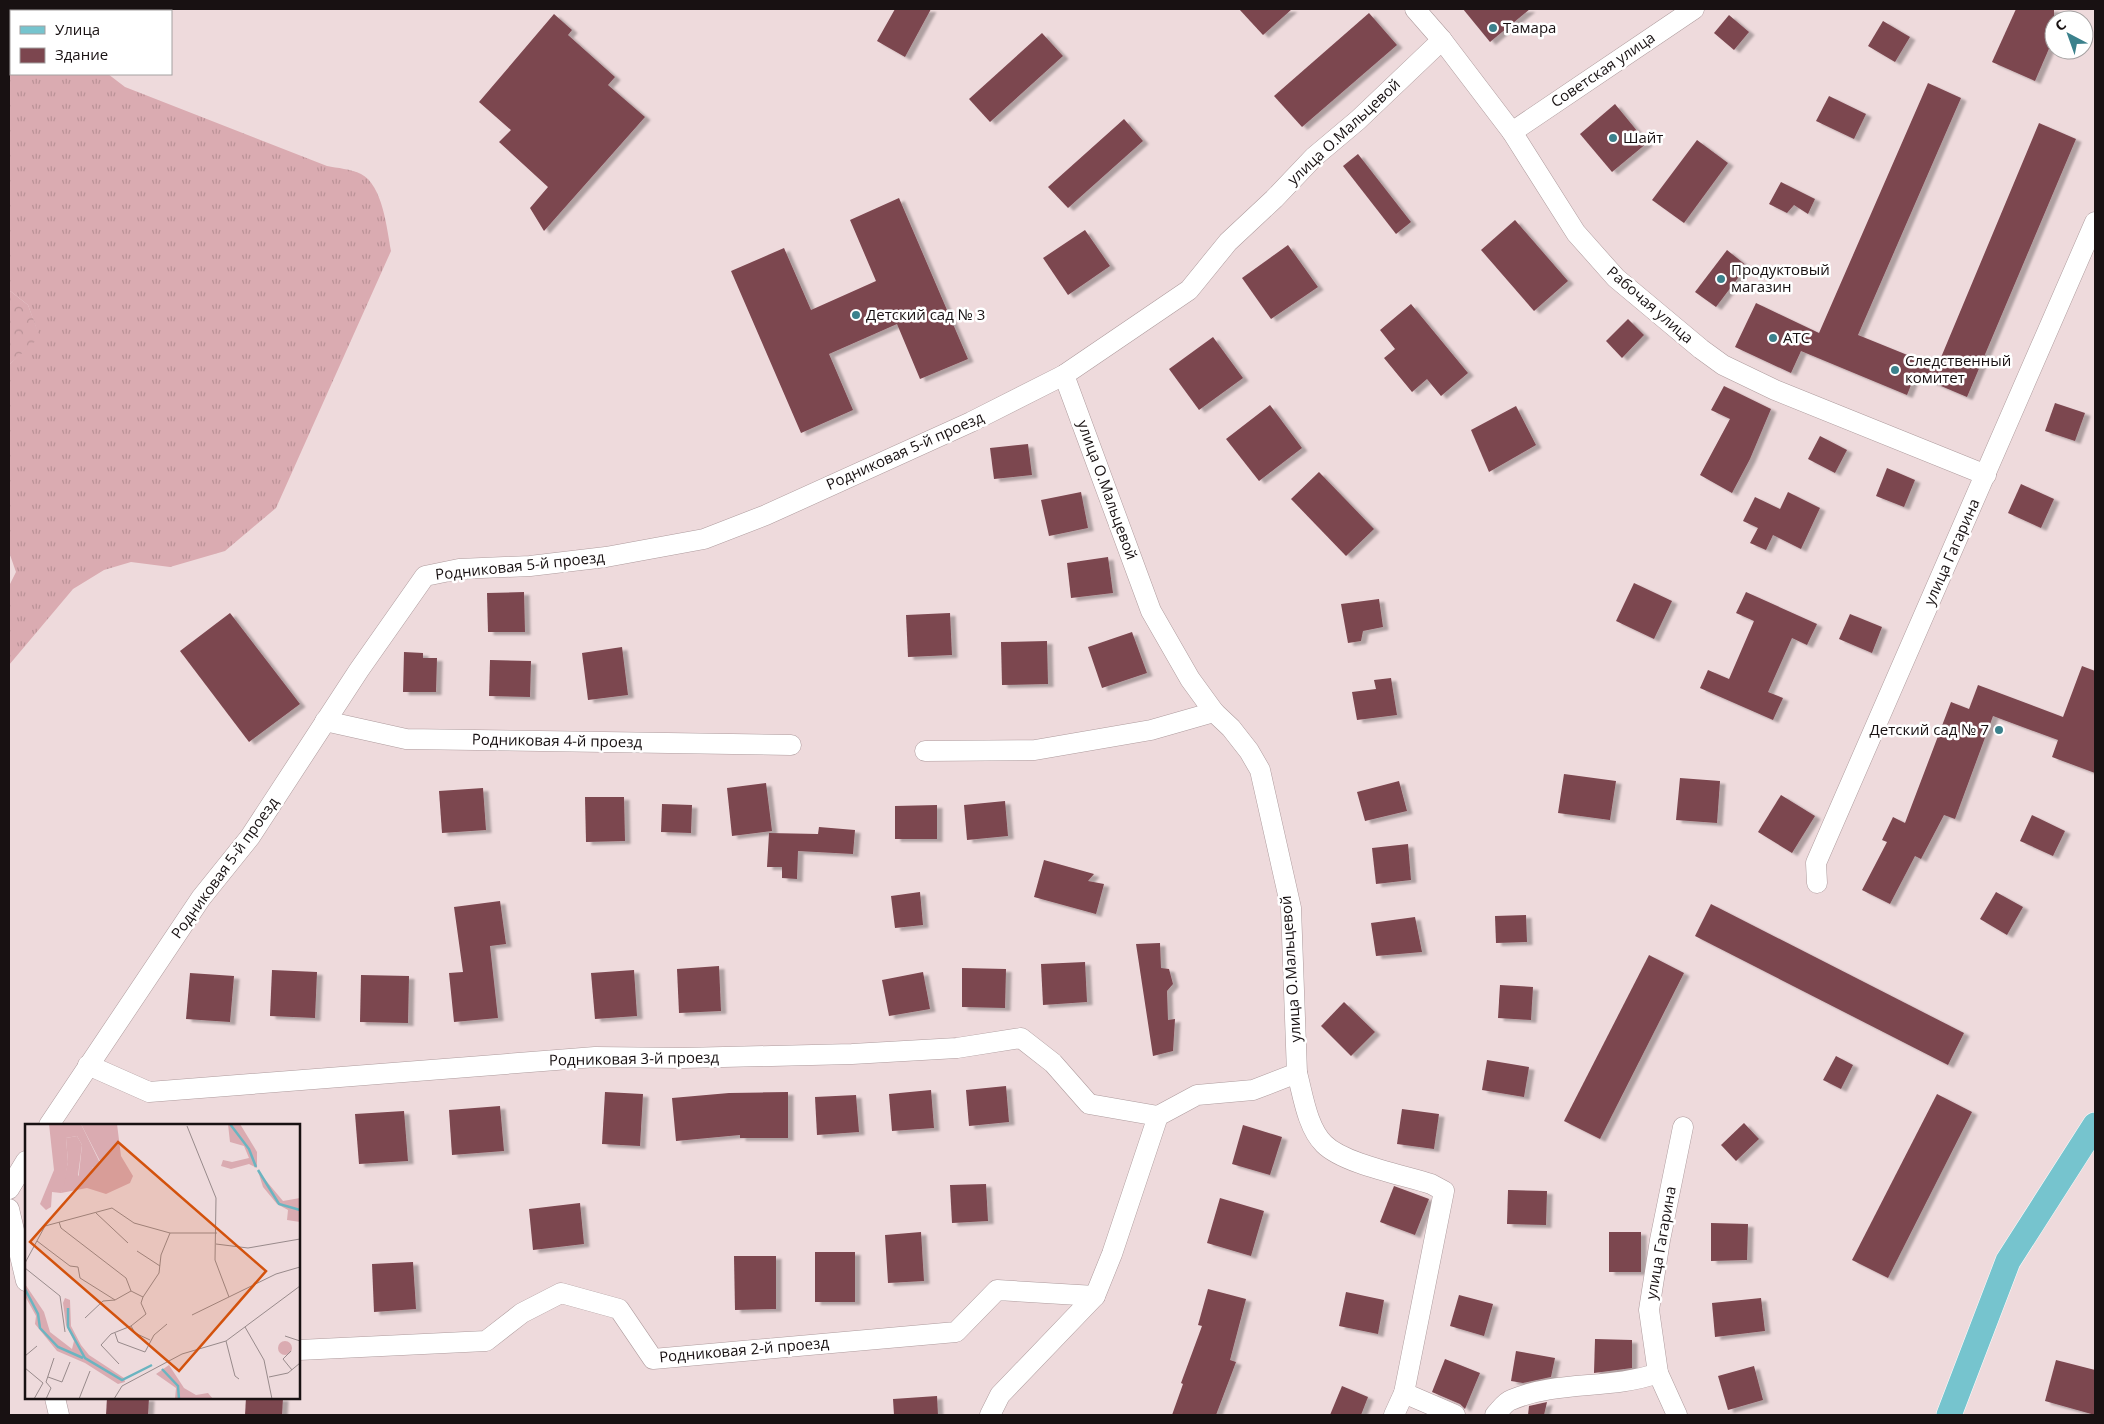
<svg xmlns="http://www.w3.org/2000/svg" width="2104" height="1424" font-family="'Open Sans',sans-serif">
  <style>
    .grass { fill: url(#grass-tufts) }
    .forest { fill: url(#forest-crowns) }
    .building { fill: #7c464f; filter: url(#shadow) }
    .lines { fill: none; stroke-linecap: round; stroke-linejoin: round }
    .minor-casing { stroke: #ae9b9d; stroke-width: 21 }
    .major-casing { stroke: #fff; stroke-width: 26 }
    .minor { stroke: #fff; stroke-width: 20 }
    .major { stroke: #76c4ce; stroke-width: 25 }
    .poi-dot { fill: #3b818c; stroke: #fff; stroke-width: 2 }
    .labels { text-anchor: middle; stroke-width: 5; stroke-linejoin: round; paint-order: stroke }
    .poi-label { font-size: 15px; fill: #181112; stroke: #fff; text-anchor: start }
    .street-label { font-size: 15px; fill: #181112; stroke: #fff }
    .inset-river { fill: none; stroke: #6bb4c0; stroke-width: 2.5 }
    .inset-road { fill: none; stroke: #988a8b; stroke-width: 1 }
    .view { fill: #d3520d; fill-opacity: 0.15; stroke: #d3520d; stroke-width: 2.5 }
    .inset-edge { fill: none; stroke: #181112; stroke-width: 2.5 }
  </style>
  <defs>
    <pattern id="grass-tufts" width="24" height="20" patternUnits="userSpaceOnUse" patternTransform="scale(1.25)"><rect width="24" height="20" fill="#daabb1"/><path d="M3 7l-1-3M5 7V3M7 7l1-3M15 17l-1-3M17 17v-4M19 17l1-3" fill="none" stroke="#ba9297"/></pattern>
    <pattern id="forest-crowns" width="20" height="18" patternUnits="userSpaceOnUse" patternTransform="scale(1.25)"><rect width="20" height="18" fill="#daabb1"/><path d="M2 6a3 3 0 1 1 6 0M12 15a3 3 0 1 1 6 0" fill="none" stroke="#ba9297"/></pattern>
    <filter id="shadow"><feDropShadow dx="5.5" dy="3" stdDeviation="1" flood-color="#0004"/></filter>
  </defs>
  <rect width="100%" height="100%" fill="#eedadc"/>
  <path class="grass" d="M9,9H26L29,11H11V74H108L125,87L327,166C337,168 351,169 361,174C383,185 387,230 391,251L276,508L225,551L170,567L131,562L104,570L73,589L9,665V586L16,572L9,552V365L39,336L28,305L9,290Z"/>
  <polygon class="forest" points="9,290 28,305 40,337 9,365"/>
  <g class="building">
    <polygon points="895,9 931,9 905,57 877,41"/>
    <polygon points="1239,9 1292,9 1263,35"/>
    <polygon points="1463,9 1530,9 1490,42"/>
    <polygon points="2016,9 2054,9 2054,37 2035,81 1992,62"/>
    <polygon points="1369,13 1397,45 1302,127 1274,96"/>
    <polygon points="554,14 572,30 568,35 615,77 608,85 645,117 544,231 530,208 548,187 499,142 511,130 479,102"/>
    <polygon points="1729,15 1749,32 1734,50 1714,33"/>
    <polygon points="1883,21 1910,37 1895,62 1868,46"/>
    <polygon points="1042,33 1063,56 990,122 969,99"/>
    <polygon points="1928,83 1961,98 1858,335 1937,367 2039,123 2076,139 1967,397 1915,375 1907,395 1801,351 1791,373 1735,347 1756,303 1819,333"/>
    <polygon points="1829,96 1866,114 1854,139 1816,121"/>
    <polygon points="1615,104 1647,143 1612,172 1580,134"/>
    <polygon points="1124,119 1143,141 1068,208 1048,187"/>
    <polygon points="1697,140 1728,163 1684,223 1652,200"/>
    <polygon points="1358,154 1411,222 1396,234 1343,166"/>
    <polygon points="1781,182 1815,199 1808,214 1794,205 1787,213 1769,204"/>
    <polygon points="899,198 968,359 920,379 897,324 829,354 853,410 801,433 731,271 784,248 811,310 876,281 850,220"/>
    <polygon points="1515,220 1568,281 1534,311 1481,250"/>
    <polygon points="1085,230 1110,266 1068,295 1043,258"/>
    <polygon points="1288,245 1318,287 1271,319 1242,278"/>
    <polygon points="1727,250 1747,266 1716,307 1695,292"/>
    <polygon points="1411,304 1468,373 1441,396 1427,379 1412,392 1384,358 1395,349 1380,330"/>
    <polygon points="1628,319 1644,335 1622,358 1606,341"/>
    <polygon points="1213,337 1243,378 1199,410 1169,369"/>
    <polygon points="1724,386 1771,409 1750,459 1732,493 1700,475 1730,419 1711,410"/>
    <polygon points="2055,403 2085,413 2075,441 2045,431"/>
    <polygon points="1270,405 1302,448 1259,481 1226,439"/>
    <polygon points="1516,406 1536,445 1489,472 1471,430"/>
    <polygon points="1820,436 1847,450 1835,473 1808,459"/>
    <polygon points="1028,444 1032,475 994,479 990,448"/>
    <polygon points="1887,468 1915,480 1904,507 1876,496"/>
    <polygon points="1319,472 1374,529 1346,556 1291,499"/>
    <polygon points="2021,484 2054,499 2041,528 2008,513"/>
    <polygon points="1081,492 1088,528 1049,536 1041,500"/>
    <polygon points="1788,492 1820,508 1801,549 1773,535 1766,550 1750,543 1758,528 1743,521 1755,497 1780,509"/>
    <polygon points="1108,557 1113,593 1071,598 1067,563"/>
    <polygon points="1634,583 1672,601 1654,639 1616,621"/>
    <polygon points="524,592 525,632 488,632 487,593"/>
    <polygon points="1746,592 1817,624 1807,645 1792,638 1768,692 1783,698 1773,720 1700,688 1708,670 1729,679 1754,621 1736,613"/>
    <polygon points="1379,599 1383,627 1363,631 1361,641 1348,643 1341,604"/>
    <polygon points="230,613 300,704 249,742 180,651"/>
    <polygon points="950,613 952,655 908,657 906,615"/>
    <polygon points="1850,614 1882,627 1872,653 1839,639"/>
    <polygon points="1132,632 1147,673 1102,688 1088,647"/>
    <polygon points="1047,641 1048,684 1002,685 1001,642"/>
    <polygon points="622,647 628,695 588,700 582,653"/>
    <polygon points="404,652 423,653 423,658 437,658 436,692 403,692"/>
    <polygon points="490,660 531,661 530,697 489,696"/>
    <polygon points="2082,666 2095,671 2095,773 2052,757 2058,740 1993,716 1955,819 1944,815 1921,859 1915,856 1890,904 1862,890 1887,842 1882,840 1893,817 1905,823 1951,702 1969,709 1978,685 2063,717"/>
    <polygon points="1391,678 1397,715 1357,720 1352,692 1376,689 1374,680"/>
    <polygon points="1564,774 1616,781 1610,820 1558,813"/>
    <polygon points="1680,778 1720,781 1717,823 1676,820"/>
    <polygon points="1399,781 1407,811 1365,821 1357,792"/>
    <polygon points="766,783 772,831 732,836 727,788"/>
    <polygon points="483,788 486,830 442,833 439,791"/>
    <polygon points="1781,795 1815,816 1792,853 1758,832"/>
    <polygon points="585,797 624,797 625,841 586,842"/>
    <polygon points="1005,801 1008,836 967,840 964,805"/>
    <polygon points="662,804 692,805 691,833 661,832"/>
    <polygon points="937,805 937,839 895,839 895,806"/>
    <polygon points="2032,815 2065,831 2053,856 2020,841"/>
    <polygon points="819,827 855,830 853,854 798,851 797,879 782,878 782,867 767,867 769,833 818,834"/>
    <polygon points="1408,844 1411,880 1376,884 1372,848"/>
    <polygon points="1044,860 1094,874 1088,881 1104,884 1096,914 1034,897"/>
    <polygon points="920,892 923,925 895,928 891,896"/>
    <polygon points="1996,892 2023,907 2007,935 1980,919"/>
    <polygon points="500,901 506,944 490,946 498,1018 454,1022 449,973 463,972 454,907"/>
    <polygon points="1711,904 1964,1033 1948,1065 1695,936"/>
    <polygon points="1526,915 1527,942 1496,943 1495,916"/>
    <polygon points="1415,917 1422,952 1376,956 1371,923"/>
    <polygon points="1160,943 1161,968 1169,969 1173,984 1167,991 1168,1020 1175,1019 1173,1051 1153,1056 1136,944"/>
    <polygon points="1649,955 1684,973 1600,1139 1564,1121"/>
    <polygon points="1085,962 1087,1002 1043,1005 1041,964"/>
    <polygon points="719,966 721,1011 679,1013 677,969"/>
    <polygon points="962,968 1006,969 1005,1008 962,1007"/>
    <polygon points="272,970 317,972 315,1018 270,1016"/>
    <polygon points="634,970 637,1016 595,1019 591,973"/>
    <polygon points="923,972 930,1009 889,1016 882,980"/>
    <polygon points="190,973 234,976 230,1022 186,1019"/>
    <polygon points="361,975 409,976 408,1023 360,1022"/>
    <polygon points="1500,985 1533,987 1531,1020 1498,1018"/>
    <polygon points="1344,1002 1375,1032 1351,1056 1321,1026"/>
    <polygon points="1836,1056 1853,1065 1841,1089 1823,1080"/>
    <polygon points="1487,1060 1529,1067 1524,1097 1482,1090"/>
    <polygon points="1006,1086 1009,1122 969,1126 966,1090"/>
    <polygon points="931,1090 934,1128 892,1131 889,1094"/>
    <polygon points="605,1092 643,1094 640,1146 602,1144"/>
    <polygon points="788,1092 788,1138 740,1138 740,1135 676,1141 672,1098 729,1093"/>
    <polygon points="1937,1094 1972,1112 1888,1278 1852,1260"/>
    <polygon points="856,1095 859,1132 817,1135 815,1097"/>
    <polygon points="500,1106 504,1151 452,1155 449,1110"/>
    <polygon points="1402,1109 1439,1114 1434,1149 1397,1144"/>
    <polygon points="404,1111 408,1161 359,1164 355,1114"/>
    <polygon points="1744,1123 1759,1139 1736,1161 1721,1145"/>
    <polygon points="1243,1125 1282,1137 1270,1175 1232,1164"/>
    <polygon points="986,1184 988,1221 952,1223 950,1185"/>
    <polygon points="1394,1186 1429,1199 1415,1235 1380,1222"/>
    <polygon points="1508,1190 1547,1191 1546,1225 1507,1224"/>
    <polygon points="1220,1198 1264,1211 1251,1256 1207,1243"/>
    <polygon points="580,1203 584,1244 533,1250 529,1209"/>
    <polygon points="1711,1223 1748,1224 1747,1260 1711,1261"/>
    <polygon points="921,1232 924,1281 888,1283 885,1235"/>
    <rect x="1609" y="1232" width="32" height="40"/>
    <rect x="815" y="1252" width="40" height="50"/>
    <polygon points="734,1256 776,1256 776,1309 735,1310"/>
    <polygon points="413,1262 416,1309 374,1312 372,1264"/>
    <polygon points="1208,1289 1246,1299 1230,1360 1236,1362 1216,1415 1172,1415 1183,1384 1181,1383 1202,1326 1198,1325"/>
    <polygon points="1346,1292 1384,1300 1378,1334 1339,1326"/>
    <polygon points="1459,1295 1493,1304 1484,1336 1450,1326"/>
    <polygon points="1761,1298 1765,1331 1715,1337 1712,1303"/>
    <polygon points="1595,1339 1632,1340 1632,1368 1594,1373"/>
    <polygon points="1516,1351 1555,1358 1551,1377 1523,1383 1511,1381"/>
    <polygon points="1445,1359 1480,1373 1465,1409 1460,1404 1432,1392"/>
    <polygon points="2056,1360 2095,1370 2095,1415 2045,1401"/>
    <polygon points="1754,1366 1763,1400 1728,1410 1718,1376"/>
    <polygon points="1342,1386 1368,1397 1361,1415 1330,1415"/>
    <polygon points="937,1396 938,1415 894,1415 893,1399"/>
    <polygon points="107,1398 149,1398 148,1415 106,1415"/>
    <polygon points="246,1398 283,1398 282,1415 245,1415"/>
    <polygon points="1547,1402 1544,1415 1528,1415 1529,1406"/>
  </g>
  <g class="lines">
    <g class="minor-casing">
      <g id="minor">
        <polyline points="1415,9 1442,40 1512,132 1576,233 1616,278 1701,349 1723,365 1775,390 1986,475"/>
        <polyline points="1512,132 1694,9"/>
        <polyline points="325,721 406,739 791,745"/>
        <polyline points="925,751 1035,750 1151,730 1214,712"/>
        <polyline points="1817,883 1816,863 2095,222"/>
        <polyline points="88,1065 149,1092 595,1057 683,1058 852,1054 957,1048 1021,1038 1053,1063 1089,1104 1158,1116"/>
        <path d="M1297,1073C1303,1095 1307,1127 1324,1144C1344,1164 1403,1175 1431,1184L1444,1191L1404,1393L1394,1415"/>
        <polyline points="49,1125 201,898 250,837 359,670 425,576 459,569 530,566 606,557 704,539 766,515 971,422 1064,375 1189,290 1228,242 1274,199 1314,157 1358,120 1442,40"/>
        <polyline points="9,1189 26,1161"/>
        <polyline points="9,1209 26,1281"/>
        <polyline points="299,1350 486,1341 522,1313 561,1293 619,1309 653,1359 956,1332 997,1290 1095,1296"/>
        <polyline points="1404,1393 1455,1415"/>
        <polyline points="55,1398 59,1415"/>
        <polyline points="990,1415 1000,1395 1095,1296 1112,1254 1158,1116 1197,1095 1253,1090 1297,1073 1291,908 1260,770 1249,751 1231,728 1214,712 1190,679 1151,611 1064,375"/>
        <path d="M1495,1415C1500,1410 1505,1402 1511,1400C1558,1380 1611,1390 1658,1373"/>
        <polyline points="1677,1415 1658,1373 1649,1310 1660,1240 1683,1127"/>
      </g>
    </g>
    <g class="major-casing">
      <polyline id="major" points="1949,1415 2008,1261 2095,1125"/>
    </g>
    <use href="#minor" class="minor"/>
    <use href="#major" class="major"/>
  </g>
  <g class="poi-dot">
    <circle cx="1493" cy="28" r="5"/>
    <circle cx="1613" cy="138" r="5"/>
    <circle cx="1721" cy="279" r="5"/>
    <circle cx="856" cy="315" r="5"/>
    <circle cx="1773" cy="338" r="5"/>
    <circle cx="1895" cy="370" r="5"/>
    <circle cx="1999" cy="730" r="5"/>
  </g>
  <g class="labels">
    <g class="poi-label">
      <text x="1503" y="33">Тамара</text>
      <text x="1623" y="143">Шайт</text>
      <text x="1731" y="275">Продуктовый<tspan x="1731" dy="17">магазин</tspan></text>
      <text x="866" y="320">Детский сад № 3</text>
      <text x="1783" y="343">АТС</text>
      <text x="1905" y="366">Следственный<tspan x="1905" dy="17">комитет</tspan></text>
      <text x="1989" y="735" text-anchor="end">Детский сад № 7</text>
    </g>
    <g class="street-label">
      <text transform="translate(1603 70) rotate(-34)" y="5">Советская улица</text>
      <text transform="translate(1344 132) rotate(-43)" y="5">улица О.Мальцевой</text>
      <text transform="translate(1650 305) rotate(41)" y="5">Рабочая улица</text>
      <text transform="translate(905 451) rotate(-24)" y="5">Родниковая 5-й проезд</text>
      <text transform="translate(1107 490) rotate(70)" y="5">улица О.Мальцевой</text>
      <text transform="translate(1952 552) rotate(-66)" y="5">улица Гагарина</text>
      <text transform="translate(520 566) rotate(-6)" y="5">Родниковая 5-й проезд</text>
      <text transform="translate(557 741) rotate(1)" y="5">Родниковая 4-й проезд</text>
      <text transform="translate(225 868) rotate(-54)" y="5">Родниковая 5-й проезд</text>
      <text transform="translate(1291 969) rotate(-94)" y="5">улица О.Мальцевой</text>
      <text transform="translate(634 1059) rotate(-1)" y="5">Родниковая 3-й проезд</text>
      <text transform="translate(1661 1243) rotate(-80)" y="5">улица Гагарина</text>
      <text transform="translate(744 1350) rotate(-5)" y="5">Родниковая 2-й проезд</text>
    </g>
  </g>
  <g transform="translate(25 1124)">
    <rect width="275" height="275" fill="#eedadc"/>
    <path d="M56,0H92L96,32L108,52L105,59L81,70L62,64L36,69L43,38L41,14L52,12L57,21L53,51L59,59L62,49L75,37Z" fill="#daabb1"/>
    <path d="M24,0H56L76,41L75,44L68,43L59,59H53L57,21L52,12L41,14L43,38L39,61L36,69L27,68L26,83L21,86L15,80L29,46Z" fill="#daabb1"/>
    <path d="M203,0H215L232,28V44L224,40L206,45L196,42L198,36L207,38L224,34L219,22L205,18ZM233,47L258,77L275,74V98L262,96L263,86L252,80L238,63ZM0,160L19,188L25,208L47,225L49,217L41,201L38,179L40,174L45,176L46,202L56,221L64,231L99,254L100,258L93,260L60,239L32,227L10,200L11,192L0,172ZM144,241L159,264L171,271L183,269L188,275H150L151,264L131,250Z" fill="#daabb1"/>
    <path d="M253 224a7 7 0 1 1 14 0a7 7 0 1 1-14 0Z" fill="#daabb1"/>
    <path class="inset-river" d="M205,0L224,25L231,43M233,46L254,80L275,86M0,165L13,190L15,204L33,223L58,234M43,184V203L60,234L97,256L127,241M137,245L153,262L154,275"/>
    <path class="inset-road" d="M162,2L191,74L190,136L204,173M71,89L103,119M34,98L36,104L101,154L106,167M12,117L45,142L53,143L55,154L90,176M191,120L223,124L275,115M112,127L135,142M0,139L20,102L87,84L109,99L145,109H192M0,144L35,172L40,208M167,191L251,150L275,143M60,194L78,177L90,176L106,167L118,173L134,149L136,131L145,109M106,202L110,209L125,216M220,203L239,236L247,275M90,209L93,218L120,228L129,211L142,200M260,212L275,217M201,217L210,252L214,255M266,227L258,235L267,246M0,232L12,222M94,240L76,221L86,210L106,202L121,190L116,179L118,173M0,244L18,259L9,275M23,253L37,258L45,238M244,253L263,249L275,239M21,258L29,234M21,258L26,264L21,275M54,275L65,247M89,275L97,262L157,230L201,217L275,162"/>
    <path class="view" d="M93,18L241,147L154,247L5,118Z"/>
    <rect width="275" height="275" class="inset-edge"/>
  </g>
  <rect width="2104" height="1424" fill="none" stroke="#181112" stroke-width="20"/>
  <rect x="10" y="10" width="162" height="65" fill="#ffffff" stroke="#a3a0a0"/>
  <rect x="20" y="26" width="25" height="8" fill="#76c4ce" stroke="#a3a0a0"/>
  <text x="55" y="35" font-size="15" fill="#181112">Улица</text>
  <rect x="20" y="48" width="25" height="15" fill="#7c464f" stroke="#a3a0a0"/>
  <text x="55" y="60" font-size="15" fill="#181112">Здание</text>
  <g transform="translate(2069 35) rotate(319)"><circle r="24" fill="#ffffff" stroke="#a3a0a0"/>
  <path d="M0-4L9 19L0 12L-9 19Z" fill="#3b818c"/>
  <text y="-8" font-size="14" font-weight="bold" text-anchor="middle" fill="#181112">С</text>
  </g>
</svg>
